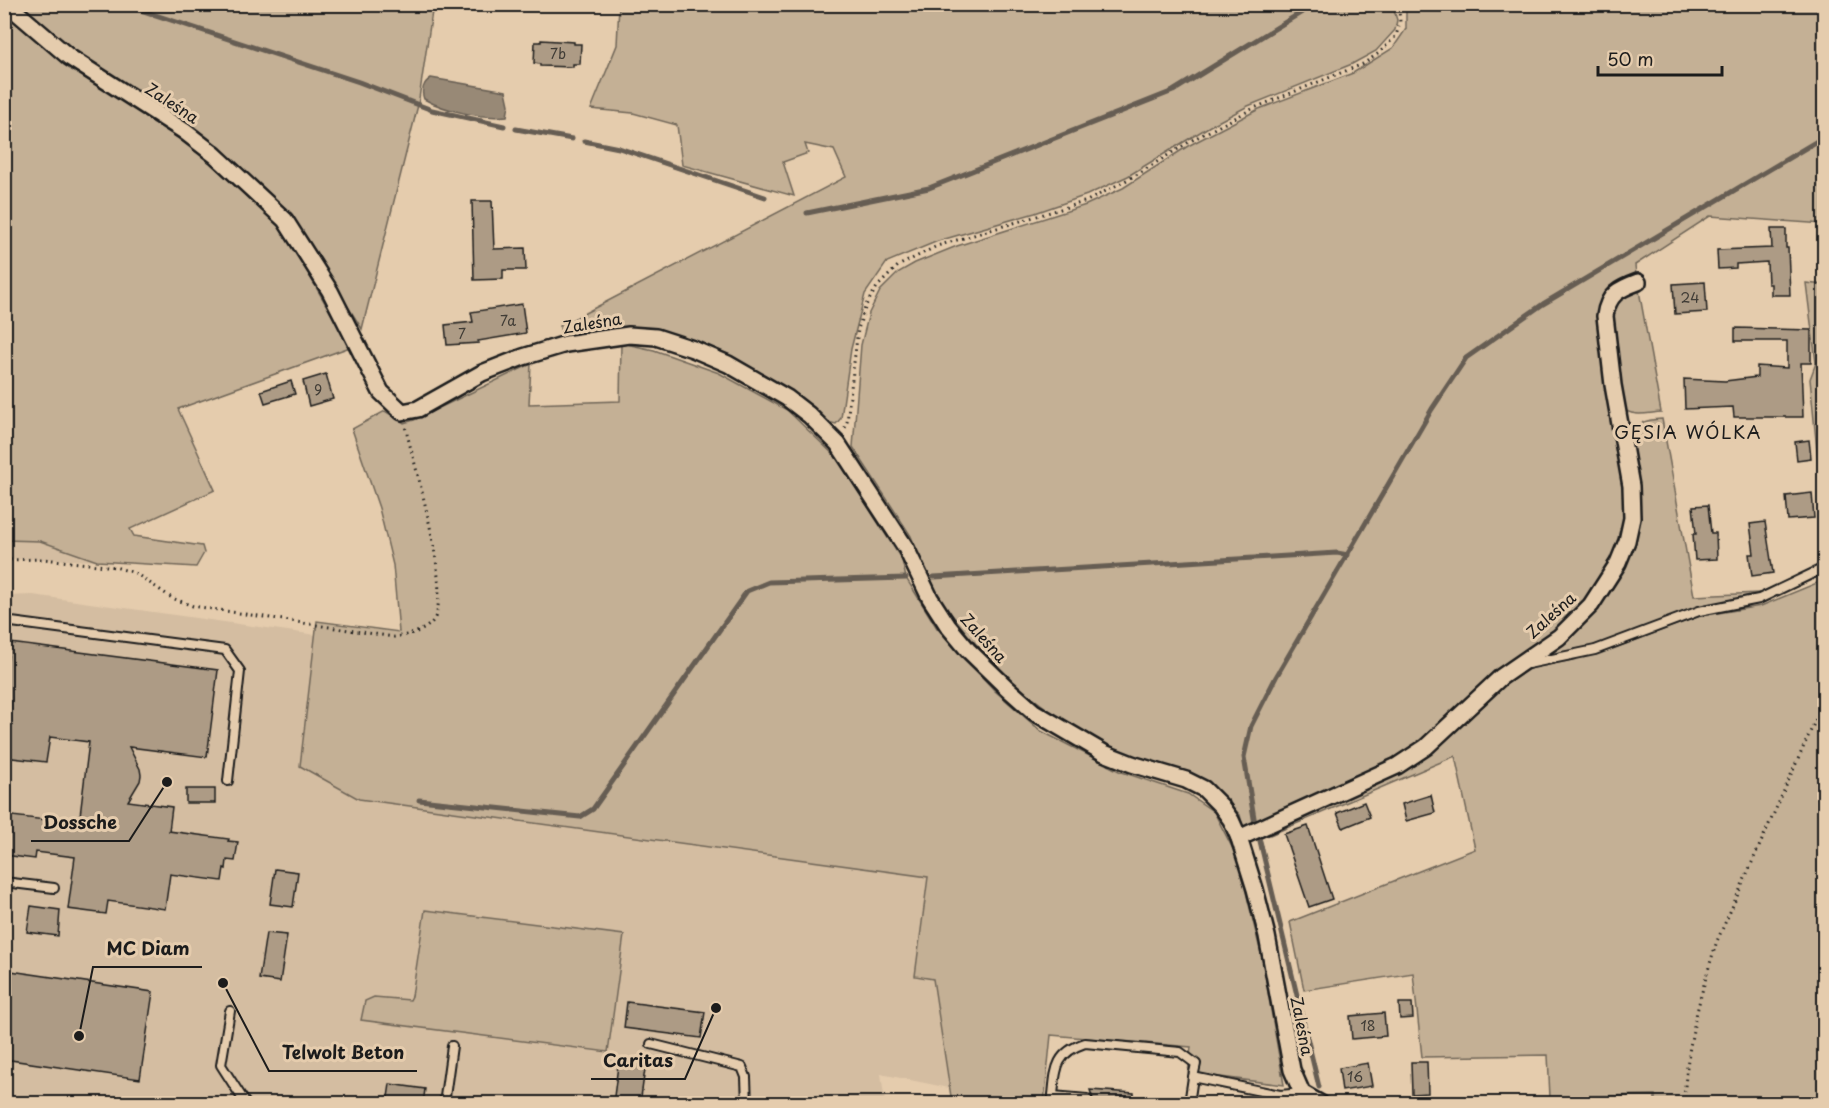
<svg xmlns="http://www.w3.org/2000/svg" width="1829" height="1108" font-family="'Playpen Sans',sans-serif">
  <style>
    .built { fill: #d4bda1; fill-rule: evenodd }
    .green { fill: #c4b095; stroke: #706658; stroke-width: 1.5 }
    .water { fill: #988976; stroke: #665d52; stroke-width: 1.5 }
    .lines { fill: none; stroke-linecap: round; stroke-linejoin: round }
    .stream { stroke: #665d52; stroke-width: 5 }
    .building { fill: #ad9b85; stroke: #1c1c1c; stroke-width: 1.5 }
    .lane-casing { stroke: #1c1c1c; stroke-width: 12 }
    .street-casing { stroke: #1c1c1c; stroke-width: 20 }
    .path { stroke: #1c1c1c; stroke-width: 3; stroke-dasharray: 1.5 4.5; stroke-linecap: butt }
    .lane { stroke: #e5ccad; stroke-width: 8 }
    .street { stroke: #e5ccad; stroke-width: 15 }
    .labels { text-anchor: middle; stroke-width: 6; stroke-linejoin: round; paint-order: stroke }
    .number-label { font-size: 14px; fill: #403c36 }
    .street-label { font-size: 16px; fill: #1c1c1c; stroke: #e5ccad }
    .neighbourhood-label { font-size: 18px; letter-spacing: 1.5px; fill: #1c1c1c; stroke: #e5ccad }
    .leader { fill: none; stroke: #1c1c1c; stroke-width: 2 }
    .callout-dot { fill: #1c1c1c; stroke: #e5ccad; stroke-width: 2 }
    .callout-label { font-size: 18px; text-anchor: middle; font-weight: bold; fill: #1c1c1c; stroke: #e5ccad; stroke-width: 6; stroke-linejoin: round; paint-order: stroke }
  </style>
  <rect width="100%" height="100%" fill="#e5ccad"/>
  <filter id="ink" filterUnits="userSpaceOnUse"><feTurbulence type="fractalNoise" baseFrequency=".0167" numOctaves="2"/><feDisplacementMap in="SourceGraphic" scale="12" xChannelSelector="R" yChannelSelector="G"/><feConvolveMatrix kernelMatrix="1 2 1 2 8 2 1 2 1" color-interpolation-filters="sRGB"/></filter>
  <g filter="url(#ink)">
    <g class="built">
      <polygon points="12,539 40,541 97,561 44,559 5,560 5,540"/>
      <path d="M33,595L316,635L300,766L722,847L928,877L915,975L933,979L949,1088L881,1074L885,1103L5,1104V596ZM425,910L608,1052L374,997L410,1000L412,996Z"/>
    </g>
    <g class="green">
      <polygon points="1392,4 1397,20 1395,30 1376,51 1352,64 1248,106 1210,126 1128,176 1087,195 1035,213 938,241 887,262 865,294 851,349 841,418 836,424 828,422 815,410 635,330 603,330 566,339 561,335 560,326 846,177 834,150 805,144 808,153 783,162 794,196 682,165 677,125 633,113 591,109 617,45 619,5"/>
      <polygon points="20,5 433,5 418,105 362,329 289,213 199,131 88,62"/>
      <polygon points="1402,5 1824,5 1824,224 1710,216 1635,265 1636,275 1610,293 1628,503 1619,550 1580,610 1434,736 1388,765 1246,827 1243,827 1240,815 1226,801 1115,752 1078,732 1006,678 967,634 932,589 911,536 853,447 861,345 869,313 880,291 899,272 915,263 957,246 1086,205 1123,188 1188,146 1259,109 1353,73 1393,48 1406,29 1406,10"/>
      <polygon points="5,14 86,78 161,126 206,159 284,231 350,347 178,409 215,490 130,529 134,536 202,546 204,553 196,567 97,561 40,541 5,540"/>
      <polygon points="1806,283 1824,285 1824,522 1810,379 1816,363"/>
      <path d="M1638,285L1661,412C1647,413 1632,418 1621,407L1609,317L1614,302Z"/>
      <polygon points="621,343 654,350 719,373 787,410 836,457 902,560 906,578 937,628 995,691 1041,731 1119,771 1188,794 1214,812 1238,859 1262,958 1284,1085 1188,1073 1191,1047 1051,1035 1044,1103 952,1103 933,979 915,976 928,877 359,799 300,766 317,621 399,632 393,565 379,508 352,429 385,411 404,423 414,420 531,364 529,404 620,401"/>
      <path d="M1662,419L1694,596L1759,593L1695,608L1640,630L1577,651L1540,657L1585,619L1606,597L1621,571L1630,548L1628,437C1637,422 1645,420 1662,419Z"/>
      <polygon points="1824,580 1824,1103 1655,1104 1655,1095 1550,1097 1548,1055 1422,1057 1413,973 1304,990 1290,922 1475,849 1455,756 1270,835 1268,830 1387,776 1503,682 1527,669 1568,661 1617,647 1700,616 1761,606"/>
      <polygon points="425,910 624,935 608,1052 361,1020 365,1001 374,997 410,1000 412,996"/>
    </g>
    <path class="water" d="M431,78L506,91L509,105L507,116C483,119 445,111 424,99C421,91 423,83 431,78Z"/>
    <g class="lines">
      <g class="stream">
        <polyline points="122,4 359,82 432,110 504,126"/>
        <polyline points="516,129 572,139"/>
        <polyline points="584,141 619,148 765,197"/>
        <polyline points="807,213 929,188 1173,91 1315,4"/>
        <polyline points="934,577 1337,553 1348,555"/>
        <polyline points="419,800 580,817 593,809 747,591 769,582 906,578"/>
        <polyline points="1255,824 1244,757 1251,726 1276,677 1432,409 1466,358 1543,304 1824,137"/>
        <polyline points="1260,841 1319,1087"/>
      </g>
    </g>
    <g class="building">
      <polygon points="541,40 574,42 574,44 581,44 580,64 573,64 573,67 540,66 540,64 534,63 535,42 541,42"/>
      <polygon points="472,201 492,201 494,249 525,248 526,270 503,270 503,279 474,280"/>
      <polygon points="1771,229 1786,229 1786,248 1788,248 1790,295 1771,295 1771,284 1768,284 1767,262 1736,264 1736,268 1718,269 1717,250 1772,248"/>
      <polygon points="1705,282 1707,312 1675,314 1673,284"/>
      <polygon points="522,304 526,333 478,341 479,343 447,345 445,325 473,322 471,312"/>
      <polygon points="1735,328 1811,330 1811,363 1801,363 1803,417 1734,417 1733,407 1685,409 1684,379 1725,381 1757,377 1757,366 1787,368 1787,341 1735,341"/>
      <polygon points="326,374 333,399 309,406 303,381"/>
      <polygon points="291,381 295,394 265,403 261,391"/>
      <polygon points="1809,440 1811,458 1797,460 1795,442"/>
      <polygon points="1812,493 1814,518 1788,520 1786,496"/>
      <polygon points="1708,505 1711,533 1716,533 1717,559 1695,560 1693,534 1696,534 1693,506"/>
      <polygon points="1765,522 1773,573 1752,576 1749,554 1754,554 1750,524"/>
      <polygon points="10,643 218,670 207,757 129,747 140,769 141,775 140,781 128,801 172,807 169,831 229,839 228,841 238,842 235,861 227,860 226,869 224,868 222,881 170,874 165,909 108,901 106,914 68,909 75,857 36,852 35,859 4,855 4,815 79,824 89,742 50,737 46,762 4,757 4,683"/>
      <rect x="186" y="789" width="29" height="14"/>
      <polygon points="1431,795 1435,813 1406,821 1402,804"/>
      <polygon points="1364,802 1370,817 1343,828 1337,813"/>
      <polygon points="1308,826 1332,899 1309,907 1284,834"/>
      <polygon points="275,869 298,872 293,907 270,904"/>
      <polygon points="31,906 60,910 58,936 27,932"/>
      <polygon points="266,933 287,935 280,982 259,979"/>
      <polygon points="4,970 153,992 140,1079 4,1059"/>
      <polygon points="627,1002 705,1012 701,1038 624,1028"/>
      <polygon points="1399,1003 1412,1003 1413,1018 1400,1019"/>
      <polygon points="1384,1013 1386,1036 1352,1039 1350,1016"/>
      <polygon points="619,1058 646,1062 640,1104 613,1104"/>
      <polygon points="1411,1062 1427,1062 1428,1093 1412,1094"/>
      <polygon points="1368,1063 1372,1086 1342,1091 1339,1068"/>
      <polygon points="390,1084 425,1089 423,1104 387,1104"/>
      <polygon points="1090,1090 1134,1093 1134,1104 1091,1104 1093,1099"/>
    </g>
    <g class="lines">
      <g class="lane-casing">
        <g id="lane">
          <polyline points="4,621 225,650 240,671 228,781"/>
          <polyline points="1528,664 1595,650 1699,611 1759,599 1824,568"/>
          <polyline points="4,882 54,888"/>
          <polyline points="230,1011 221,1065 246,1104"/>
          <polyline points="651,1044 742,1067 746,1077 747,1104"/>
          <polyline points="1053,1096 1087,1099"/>
          <polyline points="444,1104 452,1046"/>
          <path d="M1052,1104C1056,1073 1052,1054 1085,1043L1180,1052L1196,1064L1193,1077"/>
          <polyline points="1189,1104 1193,1077 1280,1095 1302,1093"/>
        </g>
      </g>
      <g class="street-casing">
        <g id="street">
          <polyline points="7,4 69,57 184,131 215,155 285,220 330,291 381,392 402,412 418,409 482,373 523,357 566,344 629,335 656,337 693,349 728,364 787,398 809,415 838,444 906,548 930,598 948,626 968,650 1007,688 1034,712 1104,753 1132,764 1186,780 1204,789 1221,806 1231,820 1239,838 1255,889 1267,936 1292,1070 1302,1093 1321,1104"/>
          <path d="M1239,838L1397,766L1426,747L1501,677L1559,637L1591,605L1618,563L1627,541L1632,518L1631,486L1613,385L1605,316C1608,294 1619,289 1638,282"/>
        </g>
      </g>
      <g class="path">
        <polyline points="845,428 847,422 858,329 866,305 877,287 898,266 937,246 1087,201 1136,175 1194,139 1254,108 1363,64 1379,53 1396,36 1400,22 1399,10 1396,4"/>
        <path d="M4,560L44,559L115,567L135,573L172,598L193,606L394,637C407,635 422,633 432,622C455,597 413,460 405,426"/>
        <path d="M1684,1104C1686,1048 1700,994 1717,941L1824,701"/>
      </g>
      <use href="#lane" class="lane"/>
      <use href="#street" class="street"/>
    </g>
  </g>
  <g class="labels">
    <g class="number-label">
      <text x="558" y="59">7b</text>
      <text x="1690" y="303">24</text>
      <text x="508" y="326">7a</text>
      <text x="462" y="339">7</text>
      <text x="318" y="395">9</text>
      <text x="1368" y="1031">18</text>
      <text x="1355" y="1082">16</text>
    </g>
    <g class="street-label">
      <text transform="translate(172 103) rotate(33)" y="6">Zaleśna</text>
      <text transform="translate(592 323) rotate(-9)" y="6">Zaleśna</text>
      <text transform="translate(1551 615) rotate(-42)" y="6">Zaleśna</text>
      <text transform="translate(984 638) rotate(48)" y="6">Zaleśna</text>
      <text transform="translate(1302 1026) rotate(79)" y="6">Zaleśna</text>
    </g>
    <g class="neighbourhood-label">
      <text x="1688" y="439">GĘSIA WÓLKA</text>
    </g>
  </g>
  <path class="leader" d="M167 782L129 841H31M79 1036L93 967H202M223 983L269 1071H417M716 1008L685 1079H591"/>
  <g class="callout-dot">
    <circle cx="167" cy="782" r="6"/>
    <circle cx="79" cy="1036" r="6"/>
    <circle cx="223" cy="983" r="6"/>
    <circle cx="716" cy="1008" r="6"/>
  </g>
  <g class="callout-label">
    <text x="80" y="829">Dossche</text>
    <text x="148" y="955">MC Diam</text>
    <text x="343" y="1059">Telwolt Beton</text>
    <text x="638" y="1067">Caritas</text>
  </g>
  <rect width="1829" height="1108" fill="none" stroke="#e5ccad" stroke-width="24"/>
  <rect x="12" y="12" width="1805" height="1084" fill="none" stroke="#1c1c1c" stroke-width="2" filter="url(#ink)"/>
  <path d="M1598 66v9h124v-9" fill="none" stroke="#1c1c1c" stroke-width="3"/>
  <text x="1607" y="66" font-size="18" fill="#1c1c1c" stroke="#e5ccad" stroke-width="4.5" paint-order="stroke">50 m</text>
</svg>
